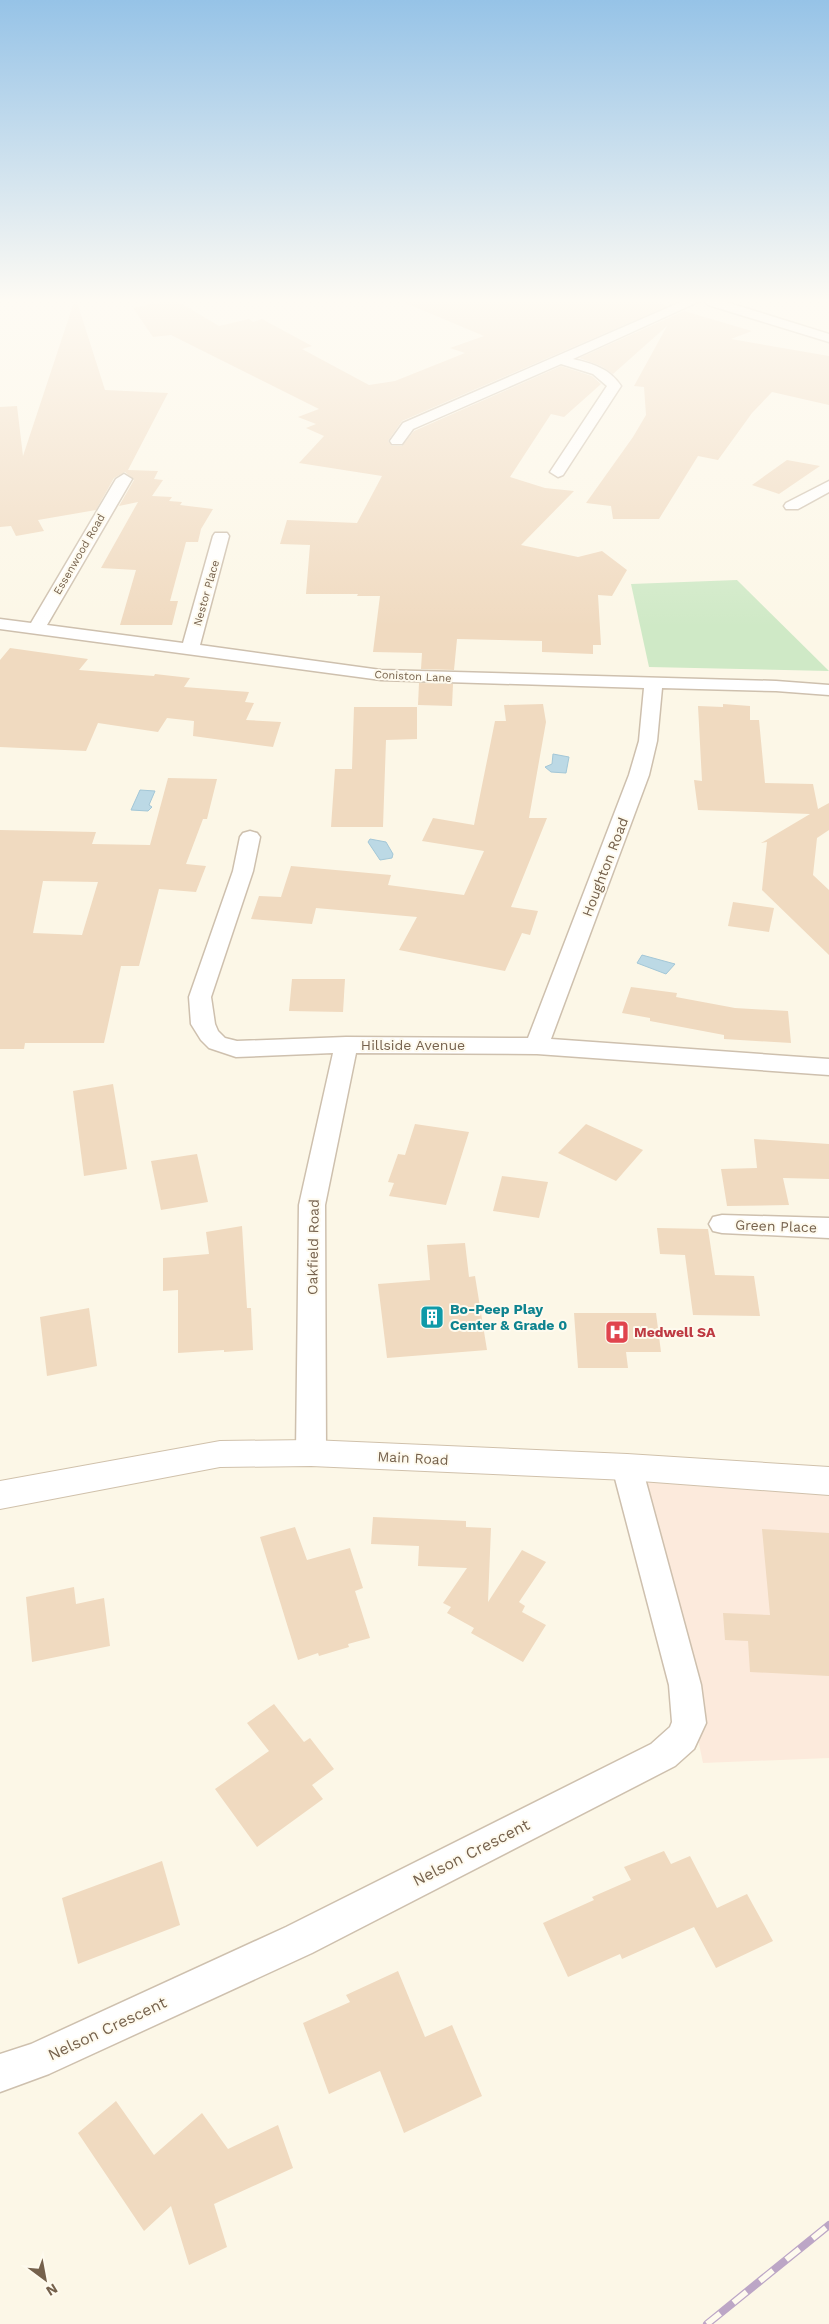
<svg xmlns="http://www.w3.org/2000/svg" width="829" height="2324" font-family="'Work Sans',sans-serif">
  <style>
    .commercial { fill: #fceadc }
    .green { fill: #cfe9c6 }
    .water { fill: #bcd9e5; stroke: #a3c7d7 }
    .building { fill: #f0dac0; fill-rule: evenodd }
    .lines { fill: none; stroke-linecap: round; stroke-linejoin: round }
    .minor-casing { stroke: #cec0ae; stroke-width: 3 }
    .secondary-casing { stroke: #d0c1ab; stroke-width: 2 }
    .minor { fill: #fff; fill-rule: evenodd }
    .secondary { fill: #fff; fill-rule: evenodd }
    .rail-casing { stroke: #bca6c6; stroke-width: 8 }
    .rail { stroke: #fefaee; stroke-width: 5.5; stroke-dasharray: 17; stroke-linecap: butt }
    .labels { text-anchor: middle; stroke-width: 4; stroke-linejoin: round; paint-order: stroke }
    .far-street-label { font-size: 11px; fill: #75614c; stroke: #fefaee }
    .street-label { font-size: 14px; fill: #75614c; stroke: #fefaee }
    .culture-label { font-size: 14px; font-weight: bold; fill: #0d838f; stroke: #fefaee; text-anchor: start }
    .health-label { font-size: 14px; font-weight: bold; fill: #be3a42; stroke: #fefaee; text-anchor: start }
    .near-street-label { font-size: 16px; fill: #75614c; stroke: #fefaee }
  </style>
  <rect width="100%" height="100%" fill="#fcf7e7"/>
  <polygon class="commercial" points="644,1478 829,1495 829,1758 703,1763"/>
  <polygon class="green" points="737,580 829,671 649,667 631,584"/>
  <g class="water">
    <polygon points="553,754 569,757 566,773 551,772 545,767 552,764"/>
    <polygon points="140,790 155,791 149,805 152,807 148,811 131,810"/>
    <polygon points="370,839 386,842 393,854 392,858 380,860 368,842"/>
    <polygon points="642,955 675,964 666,974 637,963"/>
  </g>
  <g class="building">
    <polygon points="74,302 77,302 105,390 168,393 128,470 158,471 154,479 163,480 152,496 172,497 169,501 182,502 180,505 213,509 201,529 198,542 186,542 170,601 178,601 172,625 120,625 136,570 101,568 138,502 119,506 134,480 125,472 114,478 96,510 38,520 44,531 16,536 11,526 0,527 0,407 17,406 23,456"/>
    <polygon points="160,302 179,302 219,326 249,319 253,322 262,319 312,346 302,349 369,385 395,381 465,353 450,348 484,336 403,302 657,302 668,306 402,421 388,441 392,446 402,446 414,431 561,366 592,376 601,384 564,417 551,414 510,477 545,488 574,491 521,545 578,557 602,551 627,570 612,596 598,595 601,645 593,645 593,654 542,652 542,641 457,639 454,670 421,669 422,653 373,652 380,596 357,596 358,594 306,594 310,545 280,544 287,520 357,523 382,476 299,463 324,436 306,428 316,424 298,417 319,409 171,335 153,337 133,308"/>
    <polygon points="684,311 752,331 731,339 829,356 829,405 772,392 752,413 718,460 698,456 659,519 613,519 611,506 586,503 633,437 646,415 644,387 634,386 667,326 613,374 601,366 579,358"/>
    <polygon points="787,460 820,466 779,494 752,485"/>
    <polygon points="10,648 88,659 79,670 154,676 155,674 190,678 184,687 249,692 245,702 254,703 246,720 281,722 273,747 193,736 194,721 167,718 158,732 98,723 86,751 0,747 0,660"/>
    <polygon points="419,683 453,684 452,706 418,705"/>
    <polygon points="543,704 546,722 529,818 547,818 511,907 538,911 530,935 522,933 505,971 399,950 417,917 316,908 312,924 251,919 259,896 281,897 291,866 391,875 388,885 464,895 484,851 422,841 433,818 474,825 495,721 506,721 504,705"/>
    <polygon points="723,704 750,706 750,720 759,720 765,783 813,784 818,809 829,803 829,830 817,838 813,875 829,890 829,955 762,890 767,842 761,843 810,814 698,810 694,780 702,781 698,706 723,707"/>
    <polygon points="354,707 417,707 417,739 386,740 383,827 331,827 335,769 352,769"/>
    <path d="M168,778L217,779L207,819H203L186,864L206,866L196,892L159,889L139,966H121L104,1043H25L24,1049H0V830L96,832L92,844L150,845ZM43,881L98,882L82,935L33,933Z"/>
    <polygon points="733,902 774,908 769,932 728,926"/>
    <polygon points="292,979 345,979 343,1012 289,1011"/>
    <polygon points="631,987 677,993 676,997 735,1008 788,1011 791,1043 724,1039 724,1035 650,1021 650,1018 622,1013"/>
    <polygon points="113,1084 127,1169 84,1176 73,1091"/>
    <polygon points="415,1124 469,1132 446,1205 389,1196 394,1183 388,1182 398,1154 405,1155"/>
    <polygon points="586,1124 643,1150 616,1181 558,1153"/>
    <polygon points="754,1139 829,1144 829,1179 783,1178 789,1205 727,1206 721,1169 757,1168"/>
    <polygon points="197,1154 208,1202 161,1210 151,1161"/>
    <polygon points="502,1176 548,1182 539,1218 493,1211"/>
    <polygon points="242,1226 247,1308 251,1308 253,1350 224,1352 224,1350 178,1353 178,1290 163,1291 163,1258 209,1254 206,1232"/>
    <polygon points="657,1228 708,1229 715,1275 754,1276 760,1316 693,1315 685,1255 660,1254"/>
    <polygon points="465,1243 469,1277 475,1276 487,1350 387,1358 378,1284 430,1280 427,1245"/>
    <polygon points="89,1308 97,1366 47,1376 40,1317"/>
    <polygon points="574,1313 656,1313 661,1352 626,1352 628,1368 578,1368"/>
    <polygon points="373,1517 466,1521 466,1527 491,1528 488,1602 522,1550 546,1562 519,1602 525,1606 522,1612 546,1625 523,1662 471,1633 474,1628 447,1613 451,1607 443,1603 467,1568 418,1566 419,1546 371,1544"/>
    <polygon points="295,1527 307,1560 350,1548 363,1588 355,1591 370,1638 348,1644 349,1647 319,1656 318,1653 298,1660 260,1537"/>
    <polygon points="762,1529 829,1533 829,1676 750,1672 748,1641 725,1640 723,1613 770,1615"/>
    <polygon points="74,1587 76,1604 104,1598 110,1646 32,1662 26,1597"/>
    <polygon points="274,1704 304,1742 310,1738 334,1769 312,1785 323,1799 257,1847 215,1789 269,1751 247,1723"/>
    <polygon points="664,1851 671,1864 690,1856 717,1908 747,1894 773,1941 716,1968 694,1927 622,1959 620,1954 568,1977 543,1923 594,1900 592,1897 631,1880 624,1867"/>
    <polygon points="162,1861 180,1925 78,1964 62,1898"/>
    <polygon points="398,1971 425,2037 452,2025 482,2096 404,2133 380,2071 329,2094 303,2023 350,2002 346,1995"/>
    <polygon points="116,2101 154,2155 202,2113 228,2149 278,2125 293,2168 214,2204 227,2247 189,2265 171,2206 144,2231 78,2133"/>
  </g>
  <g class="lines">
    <g class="minor-casing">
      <g id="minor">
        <path d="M681,302H698L573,359C593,364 609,368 621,386L563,475L558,477L550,472L607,386L593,374L561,364L413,429L402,444H392L390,441L403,423Z"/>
        <polygon points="706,302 726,302 829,334 829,342 708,305"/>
        <polygon points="124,474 132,479 47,625 183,643 213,536 215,533 227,533 229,536 200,645 381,670 776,681 829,685 829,695 776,691 662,688 657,741 649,775 551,1039 829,1059 829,1075 537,1054 356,1053 325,1205 326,1453 321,1462 311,1465 301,1462 296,1453 299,1205 333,1053 236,1057 209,1048 201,1040 191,1024 189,997 233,871 240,837 243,833 250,831 257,833 260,837 253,871 211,997 215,1024 218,1031 225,1038 237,1041 346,1037 528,1038 629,775 639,741 644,688 381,680 0,629 0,619 31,623 116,479"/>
        <polygon points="829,481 829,492 798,509 786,509 784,506 786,503"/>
        <polygon points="722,1215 829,1218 829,1238 722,1233 713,1231 709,1224 713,1217"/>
        <polygon points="627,1455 637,1458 642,1467 701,1685 706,1723 694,1749 675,1766 312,1953 49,2074 0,2092 0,2054 31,2044 286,1927 651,1744 670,1727 672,1722 669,1685 612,1467 617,1458"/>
      </g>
    </g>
    <g class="secondary-casing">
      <polygon id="secondary" points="311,1440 627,1454 829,1467 829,1495 627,1480 311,1466 220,1467 0,1509 0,1481 220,1441"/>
    </g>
    <use href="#minor" class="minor"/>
    <use href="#secondary" class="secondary"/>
    <g class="rail-casing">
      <polyline id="rail" points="707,2324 829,2225"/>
    </g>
    <use href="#rail" class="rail"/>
  </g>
  <linearGradient id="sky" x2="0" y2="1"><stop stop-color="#96c3e7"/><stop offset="0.48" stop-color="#fefbf4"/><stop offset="1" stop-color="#fefbf4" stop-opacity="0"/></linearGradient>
  <rect width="829" height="627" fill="url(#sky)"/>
  <defs>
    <g id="building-square" transform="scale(1.25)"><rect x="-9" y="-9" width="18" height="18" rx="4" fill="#0f9aa8" stroke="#fefaee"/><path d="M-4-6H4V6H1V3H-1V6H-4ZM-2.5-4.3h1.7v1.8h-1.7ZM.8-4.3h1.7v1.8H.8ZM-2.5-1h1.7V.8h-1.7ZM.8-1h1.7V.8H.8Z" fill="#fff"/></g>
    <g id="hospital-square" transform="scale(1.25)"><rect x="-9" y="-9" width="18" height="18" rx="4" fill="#e0444e" stroke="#fefaee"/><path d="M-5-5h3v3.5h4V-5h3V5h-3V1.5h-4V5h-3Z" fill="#fff"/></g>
  </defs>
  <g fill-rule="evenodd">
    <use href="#building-square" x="432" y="1317"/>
    <use href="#hospital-square" x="617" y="1332"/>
  </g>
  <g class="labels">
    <g class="far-street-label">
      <text transform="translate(79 554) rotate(-60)" y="4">Essenwood Road</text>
      <text transform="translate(206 593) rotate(-74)" y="4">Nestor Place</text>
      <text transform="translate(413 676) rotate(3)" y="4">Coniston Lane</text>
    </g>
    <g class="street-label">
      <text transform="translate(605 867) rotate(-69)" y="5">Houghton Road</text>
      <text x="413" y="1050">Hillside Avenue</text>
      <text transform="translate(776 1226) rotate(2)" y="5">Green Place</text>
      <text transform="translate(313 1247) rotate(-89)" y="5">Oakfield Road</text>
      <text transform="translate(413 1458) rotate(3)" y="5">Main Road</text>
    </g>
    <g class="culture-label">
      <text x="450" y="1314">Bo-Peep Play<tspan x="450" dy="16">Center &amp; Grade 0</tspan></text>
    </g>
    <g class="health-label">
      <text x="634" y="1337">Medwell SA</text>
    </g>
    <g class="near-street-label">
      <text transform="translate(471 1852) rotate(-27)" y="6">Nelson Crescent</text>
      <text transform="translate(107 2028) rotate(-25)" y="6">Nelson Crescent</text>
    </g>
  </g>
  <g transform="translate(45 2279) rotate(148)" stroke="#fefaee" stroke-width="4" paint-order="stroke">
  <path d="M0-4L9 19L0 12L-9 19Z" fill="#75614c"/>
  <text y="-8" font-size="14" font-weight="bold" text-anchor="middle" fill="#75614c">N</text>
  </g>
</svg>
